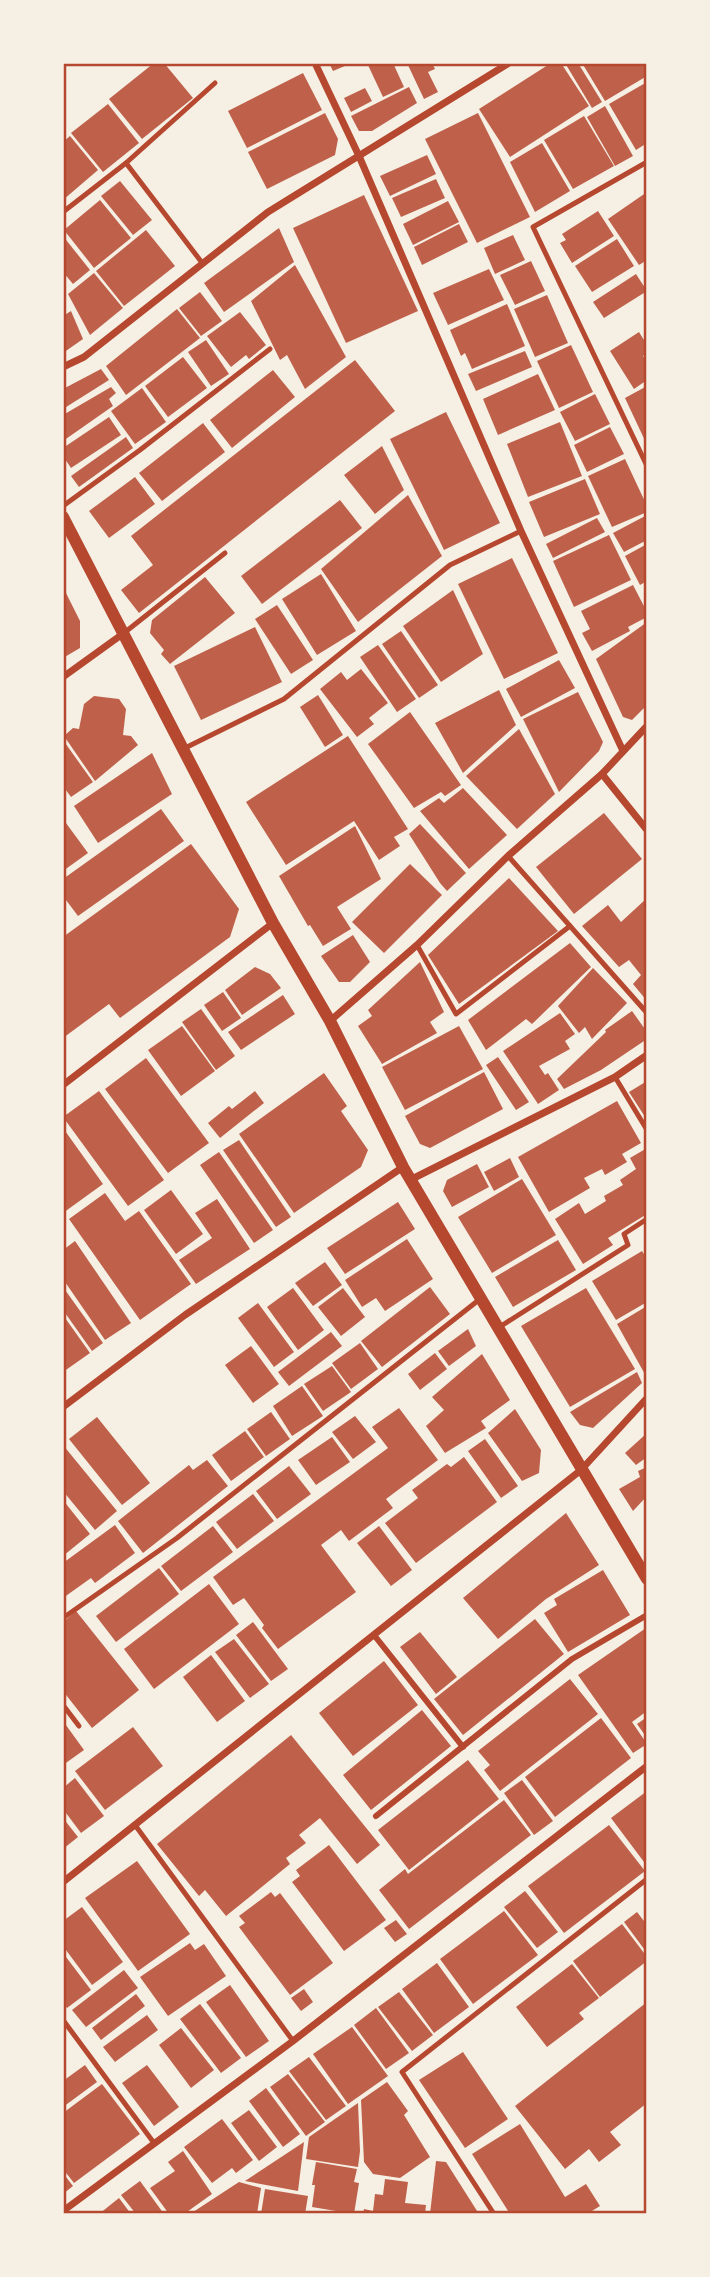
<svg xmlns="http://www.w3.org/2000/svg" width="710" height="2277" font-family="'Noto Serif',serif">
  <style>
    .building { fill: #bf614a }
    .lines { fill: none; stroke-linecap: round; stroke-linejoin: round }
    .service { stroke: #b5482f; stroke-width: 5 }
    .pedestrian { stroke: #b5482f; stroke-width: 6 }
    .minor { stroke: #b5482f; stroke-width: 7 }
    .tertiary { stroke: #b5482f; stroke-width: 12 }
    .neatline { fill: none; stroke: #b5482f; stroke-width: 2.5 }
  </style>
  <rect width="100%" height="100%" fill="#f6efe4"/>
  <g class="building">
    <polygon points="154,63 164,63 193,98 142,139 109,99"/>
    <polygon points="329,63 352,63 333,71"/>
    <polygon points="367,63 393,63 404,87 383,97"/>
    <polygon points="407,63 432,63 435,69 428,72 438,92 424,99"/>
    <polygon points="551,63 561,63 589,106 510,157 479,109"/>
    <polygon points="565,63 578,63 602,102 592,108"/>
    <polygon points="582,63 647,63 647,76 605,101"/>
    <polygon points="303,73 322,110 247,148 228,111"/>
    <polygon points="647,82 647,143 636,150 609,104"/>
    <polygon points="409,87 417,103 372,131 359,131 351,116"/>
    <polygon points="365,88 372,101 351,112 344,98"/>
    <polygon points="108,104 139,143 103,172 71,133"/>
    <polygon points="605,106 633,156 615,166 587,117"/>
    <polygon points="325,113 338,139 335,155 267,189 248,152"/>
    <polygon points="478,113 530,217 477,243 425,139"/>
    <polygon points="584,116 614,166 573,189 544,140"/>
    <polygon points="70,136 98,170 63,200 63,142"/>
    <polygon points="542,143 570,191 535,212 510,162"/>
    <polygon points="427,155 436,174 390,196 380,176"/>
    <polygon points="436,179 445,198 401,217 392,198"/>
    <polygon points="120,181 152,220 133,235 101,196"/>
    <polygon points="647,192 647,260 639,265 608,219"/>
    <polygon points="364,195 418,311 346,343 293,228"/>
    <polygon points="100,200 131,238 94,268 64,230"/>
    <polygon points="448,201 459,222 413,245 403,224"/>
    <polygon points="598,211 614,236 572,263 560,243 566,240 562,234"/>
    <polygon points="459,224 468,242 422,265 414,247"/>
    <polygon points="279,228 294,262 224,312 204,283"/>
    <polygon points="146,230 175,266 124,306 96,271"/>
    <polygon points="513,235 525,260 495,274 484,248"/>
    <polygon points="63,236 90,270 73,284 63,272"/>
    <polygon points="617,239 634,266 592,292 575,266"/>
    <polygon points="531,261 545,291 515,305 500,275"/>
    <polygon points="295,265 346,357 305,389 287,355 280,360 251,301"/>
    <polygon points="489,269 504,300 448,325 433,293"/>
    <polygon points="94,273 123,308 90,335 68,294"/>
    <polygon points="636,274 647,291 604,318 593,302"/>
    <polygon points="200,292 222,321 201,336 179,308"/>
    <polygon points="547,295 568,343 535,357 514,309"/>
    <polygon points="507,304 525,346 472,369 465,353 461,356 450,330"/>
    <polygon points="177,309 200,338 126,395 106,366"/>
    <polygon points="71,311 83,339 63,353 63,316"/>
    <polygon points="240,312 266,345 249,359 246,355 231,367 207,336"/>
    <polygon points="639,332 647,345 647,353 643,356 647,362 647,380 634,389 610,351"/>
    <polygon points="206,340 229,374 211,386 188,352"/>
    <polygon points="571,345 593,392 559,408 537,361"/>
    <polygon points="525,351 532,367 476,391 468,374"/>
    <polygon points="183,357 207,388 168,417 145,386"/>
    <polygon points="355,360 395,411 139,613 121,590 153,565 131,536"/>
    <polygon points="101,369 109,380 63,409 63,389"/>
    <polygon points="273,370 295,397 232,448 210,420"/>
    <polygon points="538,374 555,410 498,435 483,399"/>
    <polygon points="647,386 647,445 625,398"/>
    <polygon points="111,387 116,393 109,399 113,406 63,441 63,415"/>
    <polygon points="142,388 166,422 135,444 111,411"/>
    <polygon points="595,394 610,424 575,441 560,412"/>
    <polygon points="446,412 500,523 444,550 390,439"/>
    <polygon points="109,417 121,435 71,468 63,456 63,448"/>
    <polygon points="560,422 582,476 528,497 507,444"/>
    <polygon points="203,423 225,452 162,501 139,473"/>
    <polygon points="610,427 624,454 587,472 574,445"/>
    <polygon points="126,437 133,448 79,487 71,476"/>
    <polygon points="382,446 404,490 375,514 344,475"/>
    <polygon points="625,459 647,506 647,512 612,527 588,476"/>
    <polygon points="135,477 155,504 109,538 89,511"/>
    <polygon points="585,479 600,514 544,537 529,502"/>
    <polygon points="408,495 442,556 358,622 321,569"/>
    <polygon points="340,500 362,528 262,604 241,576"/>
    <polygon points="647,515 647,540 624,552 613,533"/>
    <polygon points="597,518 605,532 553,558 546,544"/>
    <polygon points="609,535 631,580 574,607 553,561"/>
    <polygon points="647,544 647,581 640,585 625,556"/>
    <polygon points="512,558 558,653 504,679 458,584"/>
    <polygon points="321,574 356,631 317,655 282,599"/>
    <polygon points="205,577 235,613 170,664 161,654 164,650 150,633 152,620"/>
    <polygon points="633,585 647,612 647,617 628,627 630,631 592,651 582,633 590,629 581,611"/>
    <polygon points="453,590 483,654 441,682 403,626"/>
    <polygon points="65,591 80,621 80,648 63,658 63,592"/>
    <polygon points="277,605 313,660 291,674 255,619"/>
    <polygon points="647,622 647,705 632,720 623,717 596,659"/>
    <polygon points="255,627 282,682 201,720 174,666"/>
    <polygon points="401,631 438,685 419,698 382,644"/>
    <polygon points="378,645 416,699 397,712 360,657"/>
    <polygon points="559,660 575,688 521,717 506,689"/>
    <polygon points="361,669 388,703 369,718 374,724 357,737 320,689 341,672 347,680"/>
    <polygon points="499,690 516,725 463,773 435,723"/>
    <polygon points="578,692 603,742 599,751 559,792 523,719"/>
    <polygon points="318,695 343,735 325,747 300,707"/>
    <polygon points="94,696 119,699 126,709 123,735 131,736 138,745 95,781 64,736 73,728 79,729 84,704"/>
    <polygon points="410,712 461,785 445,796 441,792 414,808 368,744"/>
    <polygon points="519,729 555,794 517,829 466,776"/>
    <polygon points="348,736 408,829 394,837 400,846 379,860 354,821 286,865 246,802"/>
    <polygon points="63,740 93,782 71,797 63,786"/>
    <polygon points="152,753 172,794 98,843 74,806"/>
    <polygon points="463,788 507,835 469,869 420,811 439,798 444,803"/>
    <polygon points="161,809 184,841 78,916 63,896 63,879"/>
    <polygon points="604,813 642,859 574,914 536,867"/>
    <polygon points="63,819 88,853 63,871"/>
    <polygon points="420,824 466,873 447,891 440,883 409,834"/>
    <polygon points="355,826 381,879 337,907 351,929 323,946 310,925 308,926 279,876"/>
    <polygon points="191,844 239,909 230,937 120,1018 109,1004 63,1038 63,937"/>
    <polygon points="410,864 442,895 384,953 352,922"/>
    <polygon points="509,878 558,931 459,1004 428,955"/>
    <polygon points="647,898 647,1001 633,984 641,975 629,960 619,967 582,926 608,905 621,922"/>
    <polygon points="353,935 370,962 350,982 339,982 321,956"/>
    <polygon points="570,943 591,967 532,1024 526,1019 486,1050 468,1020"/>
    <polygon points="420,962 444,1012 430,1022 437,1033 382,1064 358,1026 372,1016 368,1010"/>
    <polygon points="255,967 270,974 281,988 242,1015 225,990"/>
    <polygon points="593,968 627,1003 592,1039 585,1027 579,1033 558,1006"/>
    <polygon points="223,992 241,1018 222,1031 204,1005"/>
    <polygon points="283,995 295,1014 241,1050 228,1032"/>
    <polygon points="201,1009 235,1056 216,1070 182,1022"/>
    <polygon points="632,1011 647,1032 647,1039 601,1070 564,1089 557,1079 606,1032 605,1030"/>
    <polygon points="560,1013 575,1034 565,1041 570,1049 539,1066 545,1075 548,1073 559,1090 538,1104 503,1051"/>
    <polygon points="182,1026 215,1071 181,1096 148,1050"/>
    <polygon points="459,1026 483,1069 405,1110 382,1067"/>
    <polygon points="498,1057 529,1102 516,1110 486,1065"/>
    <polygon points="146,1058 209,1143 168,1173 105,1089"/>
    <polygon points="484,1072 503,1109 430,1148 420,1144 405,1116"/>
    <polygon points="324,1073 347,1106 341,1111 368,1150 361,1167 294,1213 239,1134"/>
    <polygon points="647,1081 647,1120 629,1092"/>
    <polygon points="99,1091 164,1180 128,1206 63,1117"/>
    <polygon points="255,1091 264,1103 220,1138 208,1123 229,1106 232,1109"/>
    <polygon points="617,1101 641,1143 622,1154 627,1162 605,1175 602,1169 584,1178 590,1188 549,1212 518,1157"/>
    <polygon points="63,1128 103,1184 63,1213"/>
    <polygon points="239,1140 291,1217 276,1227 223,1150"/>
    <polygon points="647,1148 647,1214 608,1238 613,1245 583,1264 555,1219 579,1203 585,1214 606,1201 604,1196 623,1185 620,1180 636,1169 630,1158"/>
    <polygon points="219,1152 273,1230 254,1243 200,1165"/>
    <polygon points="510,1158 519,1177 494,1191 484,1172"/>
    <polygon points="477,1164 489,1187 452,1207 443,1191 447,1180"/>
    <polygon points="522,1179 556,1235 492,1273 458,1217"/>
    <polygon points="171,1190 203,1234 176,1254 144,1210"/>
    <polygon points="105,1193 125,1221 139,1211 191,1284 140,1320 69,1219"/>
    <polygon points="217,1199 250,1249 196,1284 179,1260 212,1238 195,1213"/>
    <polygon points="398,1202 415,1229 345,1274 327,1248"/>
    <polygon points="407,1239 433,1279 385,1311 376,1298 362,1307 345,1280"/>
    <polygon points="558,1240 576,1270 513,1307 495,1277"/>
    <polygon points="75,1241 131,1323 105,1340 63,1279 63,1250"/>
    <polygon points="642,1251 647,1259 647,1302 616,1320 592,1281"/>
    <polygon points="325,1262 342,1285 313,1306 295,1283"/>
    <polygon points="63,1287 103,1343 92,1351 63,1310"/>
    <polygon points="430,1287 450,1314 382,1367 361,1341"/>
    <polygon points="293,1288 324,1330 298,1350 267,1307"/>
    <polygon points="343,1288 365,1317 341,1336 318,1307"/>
    <polygon points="586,1288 635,1369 570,1407 521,1326"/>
    <polygon points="258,1303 294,1352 274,1367 238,1318"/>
    <polygon points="647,1306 647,1378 617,1324"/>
    <polygon points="63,1315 90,1353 63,1372"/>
    <polygon points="468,1329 476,1346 449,1366 438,1351"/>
    <polygon points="331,1332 342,1346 289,1386 278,1372"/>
    <polygon points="360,1343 378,1369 351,1389 332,1363"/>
    <polygon points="251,1346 279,1384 253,1403 225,1365"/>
    <polygon points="435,1353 447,1369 420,1390 408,1374"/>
    <polygon points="482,1354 510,1400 481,1421 486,1428 445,1453 426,1426 444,1410 432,1397"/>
    <polygon points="332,1366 351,1392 323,1411 304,1384"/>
    <polygon points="637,1372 642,1383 593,1428 580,1425 570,1412"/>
    <polygon points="302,1386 323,1416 292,1436 273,1406"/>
    <polygon points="399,1408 438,1460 386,1499 393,1508 349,1541 341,1530 321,1545 356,1592 278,1649 262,1628 264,1625 244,1598 233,1605 213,1577 388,1448 372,1427"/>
    <polygon points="515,1409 541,1450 539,1473 522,1481 488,1433"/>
    <polygon points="271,1412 290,1439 266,1456 247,1429"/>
    <polygon points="355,1416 376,1442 353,1459 332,1432"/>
    <polygon points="97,1417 150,1483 122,1505 69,1439"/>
    <polygon points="245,1431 264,1457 231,1481 212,1455"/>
    <polygon points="647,1433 647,1457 636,1465 625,1453"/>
    <polygon points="332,1437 350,1462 316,1485 298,1460"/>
    <polygon points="485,1439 518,1486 501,1498 468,1451"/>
    <polygon points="63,1445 117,1511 95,1530 63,1491"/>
    <polygon points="464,1457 497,1502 416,1563 385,1523 418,1498 412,1490 447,1464 451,1467"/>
    <polygon points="207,1460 228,1486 143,1553 118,1521 189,1465 193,1470"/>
    <polygon points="289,1466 311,1494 277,1519 256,1491"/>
    <polygon points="647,1467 647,1496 633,1511 619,1489 640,1477 638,1471"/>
    <polygon points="253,1494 274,1521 237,1549 216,1522"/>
    <polygon points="63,1500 90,1534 63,1556"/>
    <polygon points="566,1513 599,1565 546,1599 498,1639 463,1598"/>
    <polygon points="115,1525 135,1553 95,1583 91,1578 63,1598 63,1563"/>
    <polygon points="213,1526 233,1552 181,1591 161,1566"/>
    <polygon points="379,1526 412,1570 391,1586 357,1543"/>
    <polygon points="159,1568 179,1594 116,1642 96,1616"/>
    <polygon points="603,1570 630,1615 568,1652 544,1613 557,1605 554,1599"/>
    <polygon points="209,1584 239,1624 154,1689 124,1649"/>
    <polygon points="76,1611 139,1690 92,1728 63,1691 63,1622"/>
    <polygon points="535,1619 564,1654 463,1735 434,1699"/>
    <polygon points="253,1622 288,1669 271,1681 236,1635"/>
    <polygon points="646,1628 647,1711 632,1722 647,1744 633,1753 578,1675"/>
    <polygon points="420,1632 457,1677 436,1694 400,1647"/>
    <polygon points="234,1639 269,1684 250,1698 215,1652"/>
    <polygon points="211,1655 245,1701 217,1722 183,1677"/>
    <polygon points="384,1661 418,1705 353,1756 319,1713"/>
    <polygon points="570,1679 598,1714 500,1791 484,1770 490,1765 478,1751"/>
    <polygon points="422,1710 451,1746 371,1810 343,1775"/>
    <polygon points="647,1717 647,1738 637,1724"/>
    <polygon points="601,1718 631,1758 555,1817 525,1777"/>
    <polygon points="63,1721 84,1750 63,1765"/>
    <polygon points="133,1727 163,1766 105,1810 75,1771"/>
    <polygon points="291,1735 380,1845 357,1864 320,1818 299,1835 306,1843 286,1858 290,1864 226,1916 205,1890 199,1896 157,1844"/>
    <polygon points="468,1760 499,1799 409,1870 378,1830"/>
    <polygon points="75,1778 104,1816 81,1833 63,1809 63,1788"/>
    <polygon points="522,1780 553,1821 534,1835 504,1793"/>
    <polygon points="647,1791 647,1866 611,1818"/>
    <polygon points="504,1800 531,1835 409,1929 379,1890 405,1869 408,1874"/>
    <polygon points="63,1818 78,1837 63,1849"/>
    <polygon points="609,1825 645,1871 564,1933 528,1886"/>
    <polygon points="329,1845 386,1920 344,1951 292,1882 300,1876 296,1870"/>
    <polygon points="137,1861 190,1934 138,1971 85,1898"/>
    <polygon points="525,1891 558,1932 537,1948 504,1907"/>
    <polygon points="271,1892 275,1897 280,1893 333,1963 290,1995 239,1927 245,1923 239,1916"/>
    <polygon points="82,1907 123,1962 92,1985 63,1946 63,1921"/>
    <polygon points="504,1911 538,1955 473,2004 440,1959"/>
    <polygon points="637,1912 647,1925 647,1953 624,1922"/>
    <polygon points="396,1920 407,1934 395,1942 384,1928"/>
    <polygon points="622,1924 647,1957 647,1961 600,1997 573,1961"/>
    <polygon points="190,1943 195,1950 204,1944 226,1976 168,2016 140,1977"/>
    <polygon points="63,1953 91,1990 67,2008 63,2003"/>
    <polygon points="437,1963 469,2007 434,2033 402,1989"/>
    <polygon points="572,1964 599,1998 579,2013 584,2019 547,2047 516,2007"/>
    <polygon points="124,1970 138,1988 86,2027 72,2010"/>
    <polygon points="230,1985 269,2041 246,2057 206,2002"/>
    <polygon points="304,1989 313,2002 301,2011 291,1998"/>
    <polygon points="399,1992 433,2035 412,2051 378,2007"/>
    <polygon points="136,1994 145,2006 101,2040 92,2028"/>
    <polygon points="647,2002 647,2103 610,2132 621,2145 599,2162 589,2149 565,2169 515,2106"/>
    <polygon points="200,2004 241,2058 221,2073 180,2019"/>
    <polygon points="376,2008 409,2053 386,2069 354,2025"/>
    <polygon points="147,2015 158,2030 115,2062 103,2047"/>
    <polygon points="352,2027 388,2076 348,2104 313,2054"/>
    <polygon points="181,2028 214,2070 191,2088 159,2045"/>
    <polygon points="463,2052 508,2119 465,2148 419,2080"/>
    <polygon points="309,2057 346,2106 326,2120 289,2071"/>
    <polygon points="85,2065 97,2082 63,2107 63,2081"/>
    <polygon points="147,2065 179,2107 154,2126 122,2083"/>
    <polygon points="288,2074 325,2122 306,2136 270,2087"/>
    <polygon points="387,2082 408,2111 404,2115 430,2157 400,2178 373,2174 364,2162 361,2100"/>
    <polygon points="102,2084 140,2134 74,2183 63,2169 63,2113"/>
    <polygon points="266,2088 300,2134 283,2147 249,2101"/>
    <polygon points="358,2103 360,2151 358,2167 306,2159 309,2137"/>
    <polygon points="249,2110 277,2147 259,2161 231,2123"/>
    <polygon points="222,2119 253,2160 236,2173 232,2168 212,2183 184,2147"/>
    <polygon points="520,2124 565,2197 586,2184 600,2206 587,2214 510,2214 472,2154"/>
    <polygon points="304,2142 298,2191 245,2181"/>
    <polygon points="183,2151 212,2194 184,2214 169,2214 150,2188 175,2171 168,2162"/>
    <polygon points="436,2161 446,2162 479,2214 430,2214"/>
    <polygon points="316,2162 357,2169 354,2182 359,2183 354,2214 312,2207 315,2185 312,2185"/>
    <polygon points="63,2173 73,2186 63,2194"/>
    <polygon points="385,2179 408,2182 405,2203 426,2205 425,2214 363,2214 364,2209 373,2211 375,2194 383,2195"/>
    <polygon points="140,2181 164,2214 136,2214 121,2195"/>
    <polygon points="239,2182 261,2188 257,2214 190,2214"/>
    <polygon points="265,2189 308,2196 305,2214 261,2214"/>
    <polygon points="119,2198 131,2214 99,2214"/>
  </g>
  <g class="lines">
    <g class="service">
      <polyline points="647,162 533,227 647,466"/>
      <polyline points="126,163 203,264"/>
      <polyline points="63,212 126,163 215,83"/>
      <polyline points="63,506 140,450 270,349"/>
      <polyline points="124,633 225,553"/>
      <polyline points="185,748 284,699 450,565 521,531"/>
      <polyline points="508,856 647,1013"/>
      <polyline points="417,945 456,1014 570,926"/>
      <polyline points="615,1077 647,1130"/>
      <polyline points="498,1328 628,1245 624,1234 647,1219"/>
      <polyline points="63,1618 177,1538 480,1299"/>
      <polyline points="63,1705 79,1726"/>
      <polyline points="135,1825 293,2041"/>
      <polyline points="63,2020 154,2143"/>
      <polyline points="494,2214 402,2072 647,1879"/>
    </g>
    <g class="pedestrian">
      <polyline points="374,1635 463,1747"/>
      <polyline points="376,1816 572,1659 647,1615"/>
    </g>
    <g class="minor">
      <polyline points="315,63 359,156 521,531 623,751"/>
      <polyline points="63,367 84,357 268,212 509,63"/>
      <polyline points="63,677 124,633"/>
      <polyline points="602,774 647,830"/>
      <polyline points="330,1021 417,945 508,856 602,774 647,726"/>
      <polyline points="63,1085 273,923"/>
      <polyline points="410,1180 615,1077 647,1055"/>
      <polyline points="63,1407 185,1315 403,1167"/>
      <polyline points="63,1882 581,1470 647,1398"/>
      <polyline points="63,2211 293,2041 647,1766"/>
    </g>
    <polyline class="tertiary" points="63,517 273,923 330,1021 403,1167 647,1579"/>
  </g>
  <rect width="710" height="2277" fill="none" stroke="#f6efe4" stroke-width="130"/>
  <rect x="65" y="65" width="580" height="2147" class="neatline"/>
</svg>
